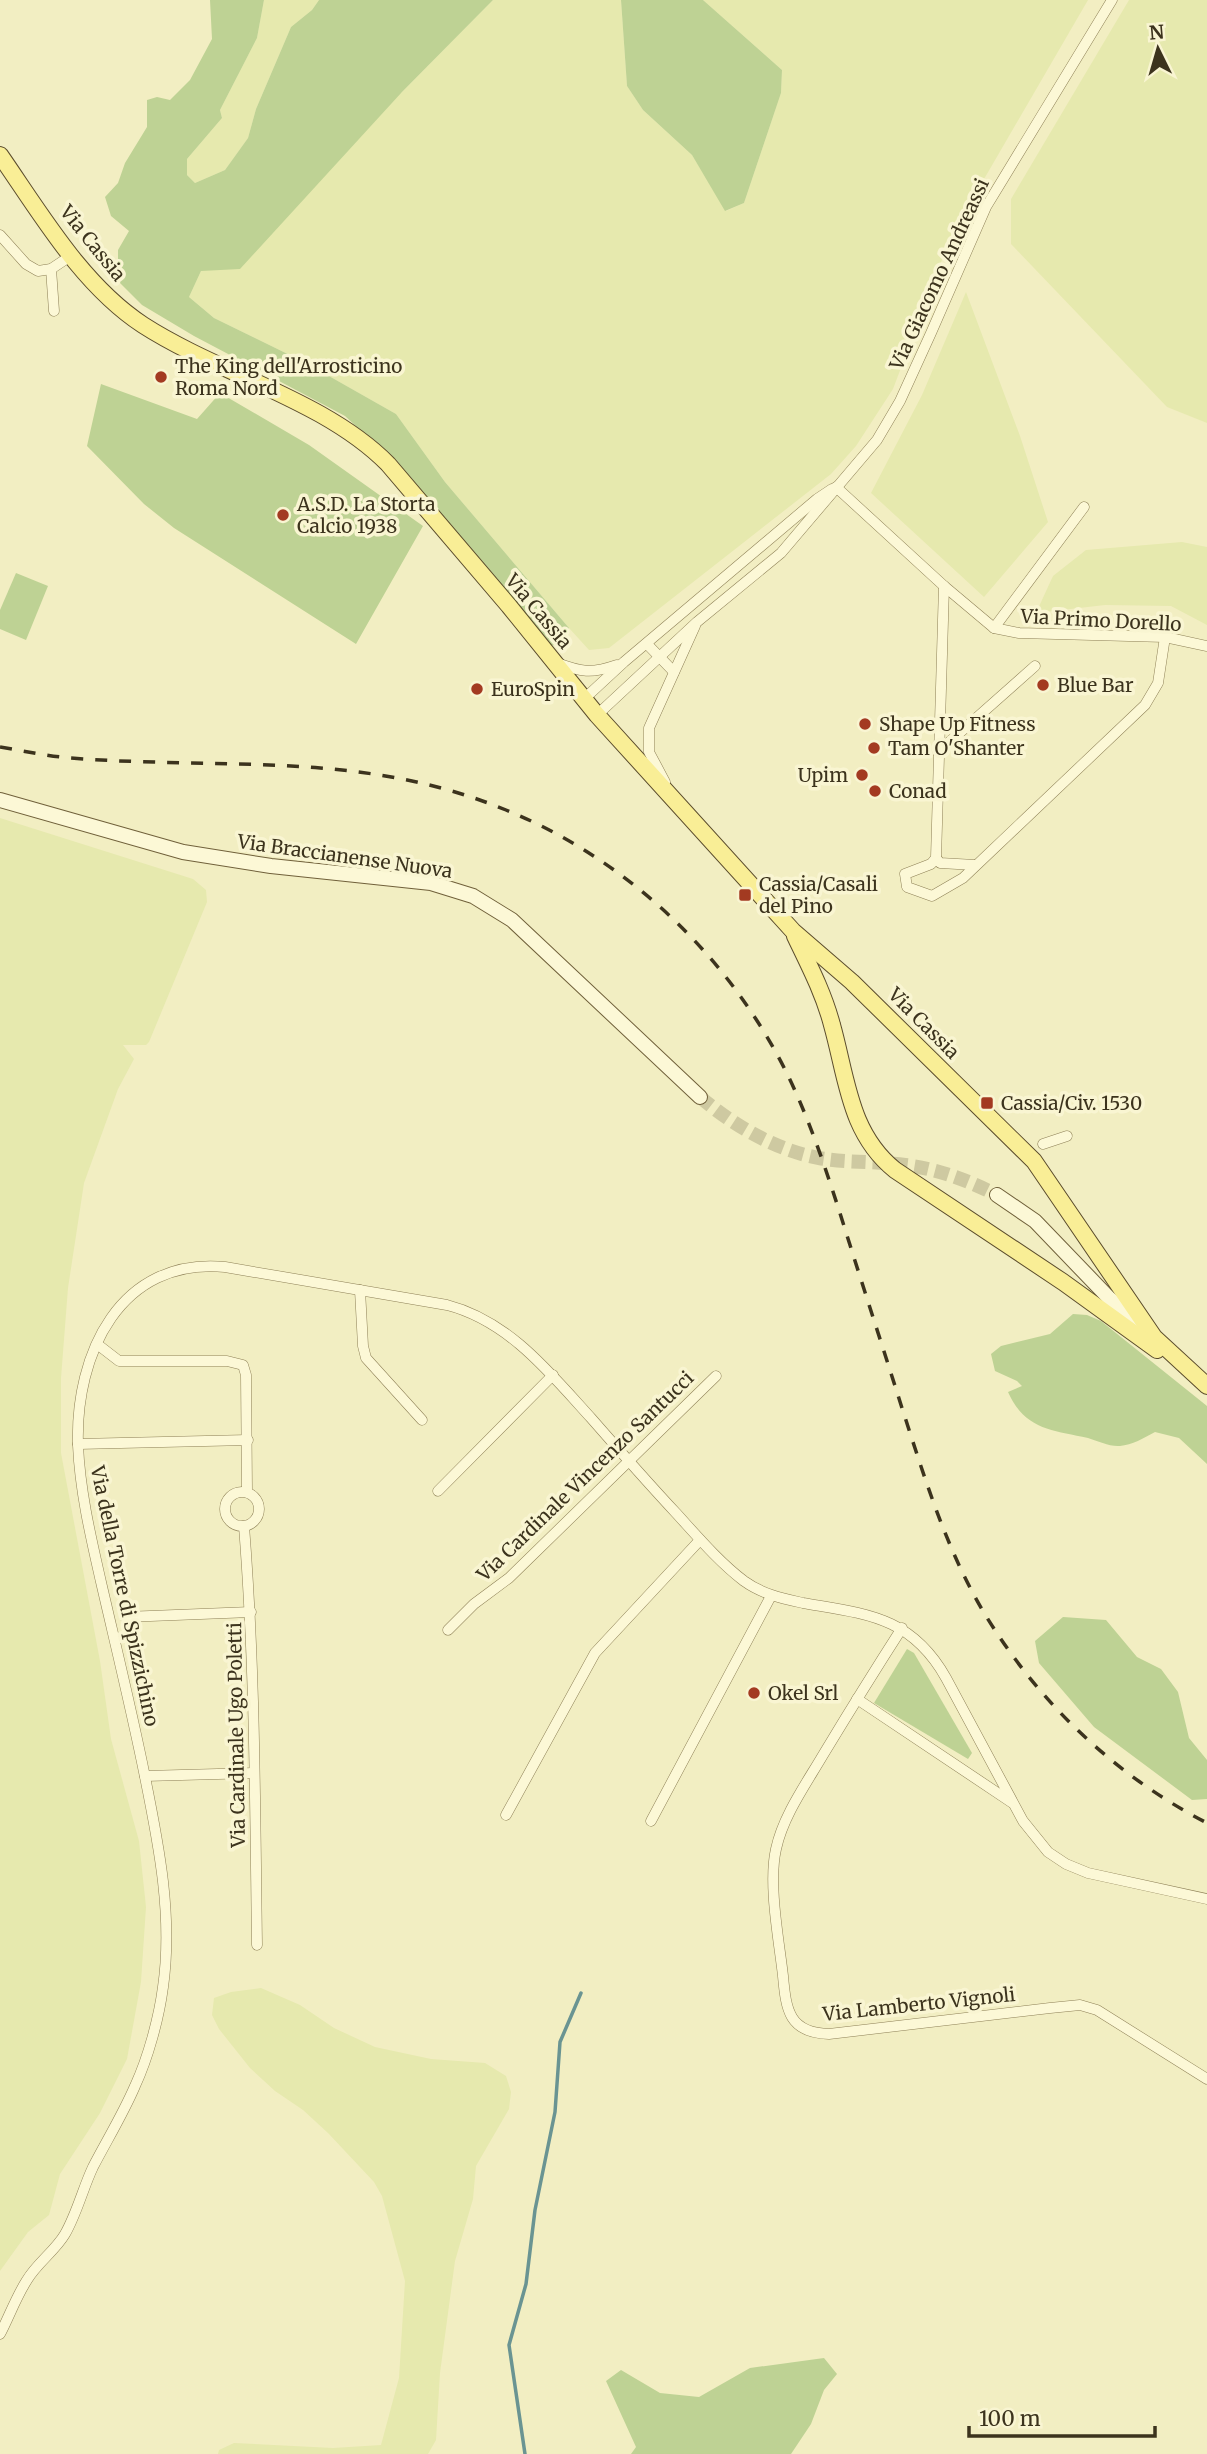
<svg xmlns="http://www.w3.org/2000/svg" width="1207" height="2454" font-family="Merriweather,serif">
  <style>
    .farmland { fill: #e6e9ae }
    .green { fill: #bed294 }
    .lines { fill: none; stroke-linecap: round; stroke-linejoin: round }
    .stream { stroke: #6a9492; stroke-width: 3.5 }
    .secondary-tunnel { stroke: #cec9a1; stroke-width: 14; stroke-dasharray: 14 7; stroke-linecap: butt }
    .minor-casing { stroke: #8e8057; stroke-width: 11 }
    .secondary-casing { stroke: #70603a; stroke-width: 16 }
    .primary-casing { stroke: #5b4c2c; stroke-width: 18 }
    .minor { stroke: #fcf8d6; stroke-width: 10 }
    .secondary { stroke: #fcf8d6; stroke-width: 14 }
    .primary { stroke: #f9ee96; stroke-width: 16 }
    .rail { stroke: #3c331d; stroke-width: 3.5; stroke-dasharray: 12 12; stroke-linecap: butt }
    .poi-dot { fill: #a33a21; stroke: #f9f5d2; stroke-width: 2.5 }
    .labels { text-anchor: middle; stroke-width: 7; stroke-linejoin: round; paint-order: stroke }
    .street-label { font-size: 19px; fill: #3c331d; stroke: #f9f5d2 }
    .poi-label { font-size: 19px; fill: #3c331d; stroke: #f9f5d2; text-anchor: start }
  </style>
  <rect width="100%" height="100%" fill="#f2eec2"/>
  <g class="farmland">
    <polygon points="264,0 319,0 312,10 291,27 256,109 248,138 225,170 195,183 187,175 187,159 222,118 220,110 257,38"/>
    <polygon points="493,0 621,0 627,86 643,110 692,155 726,211 744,203 781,93 782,70 703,0 1088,0 951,236 893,389 856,446 831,474 609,648 589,650 569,628 445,482 396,414 306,363 214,318 189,297 201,271 402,92"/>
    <polygon points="1129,0 1207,0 1207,423 1167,407 1011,244 1011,199"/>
    <polygon points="966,292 1020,436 1048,522 984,597 871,493 922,395"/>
    <polygon points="1182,542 1207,547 1207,625 1171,606 1105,605 1036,613 1053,576 1086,550"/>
    <polygon points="0,818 193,879 206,890 207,902 149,1042 146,1045 123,1045 134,1059 118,1089 84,1183 68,1288 61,1378 61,1453 100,1661 111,1739 139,1841 146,1907 141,1982 127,2059 100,2113 60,2174 49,2215 28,2232 0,2271"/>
    <polygon points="261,1988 300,2005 334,2028 375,2047 431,2059 485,2063 506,2076 511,2092 509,2109 476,2166 473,2199 455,2261 440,2373 436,2440 428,2454 218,2454 219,2450 234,2443 333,2448 381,2445 399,2378 405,2281 382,2196 374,2182 328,2133 303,2110 275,2091 250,2068 219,2029 212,2015 214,1998 231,1992"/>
  </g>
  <g class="green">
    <polygon points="210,0 264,0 257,38 220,110 222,118 187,159 187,175 195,183 225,170 248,138 256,109 291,27 312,10 319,0 493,0 402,92 240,269 201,271 189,297 214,318 306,363 396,414 445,482 569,628 560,646 543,644 371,440 345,416 194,336 142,305 118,281 118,250 129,231 111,216 105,197 118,183 125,163 147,127 147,100 157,97 170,100 190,80 212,39"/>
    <polygon points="621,0 703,0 782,70 781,93 744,203 725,211 692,155 643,110 627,86"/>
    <polygon points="101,384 197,419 220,393 309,445 423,526 356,644 174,528 144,504 87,446"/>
    <polygon points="16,573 48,586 26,640 0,629 0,610"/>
    <path d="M1073,1314L1087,1315L1101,1321L1207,1406V1464L1179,1438L1155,1432C1144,1438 1132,1445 1120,1446C1110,1447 1098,1441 1088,1438C1052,1430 1025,1430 1008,1392L1022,1386L1017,1381L995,1371L991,1354L1001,1346L1050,1334Z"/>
    <polygon points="1063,1617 1106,1620 1137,1657 1161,1669 1178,1692 1189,1738 1207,1760 1207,1799 1192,1800 1094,1727 1039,1663 1035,1641"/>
    <polygon points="907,1649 914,1653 972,1753 968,1759 874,1703"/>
    <polygon points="824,2358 837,2374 824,2390 811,2424 791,2454 631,2454 636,2447 606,2381 621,2370 660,2393 699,2397 750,2368"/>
  </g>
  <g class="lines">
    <polyline class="stream" points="525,2454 509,2345 526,2284 535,2210 555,2112 560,2042 581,1993"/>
    <path class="secondary-tunnel" d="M700,1097C733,1125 775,1150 819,1158C847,1163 876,1161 905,1165C938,1169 967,1180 997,1195"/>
    <g class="minor-casing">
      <g id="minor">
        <polyline points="0,235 26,264 38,271 51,269 72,255"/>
        <polyline points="51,269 54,311"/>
        <polyline points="836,487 944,586 994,628 1019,633 1165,637 1207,646"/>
        <polyline points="944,586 936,858 931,864 905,874 907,887 932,896 963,878 1145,705 1158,683 1165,637"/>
        <polyline points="994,628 1084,507"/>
        <polyline points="647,644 674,672"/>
        <path d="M557,663C581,672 591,674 617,665"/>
        <polyline points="584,699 624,662 817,499 832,489"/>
        <polyline points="597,715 697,622 781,553 877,440 900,401 931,333 986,207 1112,0"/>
        <polyline points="938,752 1035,666"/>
        <polyline points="665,782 649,752 649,728 695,626"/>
        <polyline points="936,858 940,863 975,865"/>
        <polyline points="1043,1144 1067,1136"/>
        <polyline points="360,1290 363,1346 366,1358 422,1420"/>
        <polyline points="97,1344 119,1361 227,1361 243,1365 246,1375 247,1492"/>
        <polyline points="78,1444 248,1440"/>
        <polyline points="438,1491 553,1375"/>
        <circle cx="242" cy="1509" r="17"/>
        <path d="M244,1526C255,1665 255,1805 257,1945"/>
        <polyline points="125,1617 251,1612"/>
        <path d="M902,1628C875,1670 849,1712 823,1755C806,1784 783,1816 776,1849C768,1884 779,1940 783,1976C786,2010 789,2033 829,2034L1050,2008L1080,2005L1097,2010L1207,2079"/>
        <polyline points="448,1630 474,1604 509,1578 716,1376"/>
        <polyline points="857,1699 1011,1802"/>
        <polyline points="145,1776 254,1773"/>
        <polyline points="506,1815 595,1653 700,1540"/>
        <polyline points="651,1821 771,1596"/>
        <path d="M0,2334C9,2317 16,2297 27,2280C37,2263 55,2251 65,2234C77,2213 83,2188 93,2167C107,2140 123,2114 135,2086C148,2058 159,2018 163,1987C173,1917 159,1846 145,1777C132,1712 116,1647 101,1582C91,1538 80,1492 78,1445C75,1354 120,1257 225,1267L447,1305C509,1321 550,1373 591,1418C619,1450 647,1482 676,1513C697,1536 719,1562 744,1581C762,1594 781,1598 803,1603C866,1614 911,1616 946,1678L1023,1821L1048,1852L1066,1864L1088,1873L1207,1899"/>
      </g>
    </g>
    <g class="secondary-casing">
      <g id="secondary">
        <polyline points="0,800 183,852 271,866 431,883 473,896 512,920 700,1097"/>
        <polyline points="997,1195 1035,1221 1109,1298 1145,1329"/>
      </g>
    </g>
    <g class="primary-casing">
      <g id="primary">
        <path d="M0,155C41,214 82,285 143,325C219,374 325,400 388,464L509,606L597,715L793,931L852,982L1034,1161L1154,1337L1207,1386"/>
        <path d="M795,936C809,965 824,994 832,1025C847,1078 849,1133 895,1170L1063,1282L1157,1350"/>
      </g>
    </g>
    <use href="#minor" class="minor"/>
    <use href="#secondary" class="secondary"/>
    <use href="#primary" class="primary"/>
    <path class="rail" d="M0,747C24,751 47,756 71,758C223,770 361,750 506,810C631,861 735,962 792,1084C816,1136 833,1191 850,1245C867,1299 885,1354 902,1408C925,1479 947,1552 986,1616C1040,1704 1116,1776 1207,1823"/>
  </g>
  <g class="poi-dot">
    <circle cx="161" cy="377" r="7"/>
    <circle cx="283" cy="515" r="7"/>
    <circle cx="1043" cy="685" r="7"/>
    <circle cx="477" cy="689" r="7"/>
    <circle cx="865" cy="724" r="7"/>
    <circle cx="874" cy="748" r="7"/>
    <circle cx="862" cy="775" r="7"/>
    <circle cx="875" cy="791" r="7"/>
    <rect x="738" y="888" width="14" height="14" rx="3.5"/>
    <rect x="980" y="1096" width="14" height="14" rx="3.5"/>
    <circle cx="754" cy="1693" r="7"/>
  </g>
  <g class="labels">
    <g class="street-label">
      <text transform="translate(93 243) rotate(51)" y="7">Via Cassia</text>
      <text transform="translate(939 274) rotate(-65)" y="7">Via Giacomo Andreassi</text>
      <text transform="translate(539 611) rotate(50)" y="7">Via Cassia</text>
      <text transform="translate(1101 620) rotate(3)" y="7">Via Primo Dorello</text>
      <text transform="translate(345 856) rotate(8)" y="7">Via Braccianense Nuova</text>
      <text transform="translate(924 1023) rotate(45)" y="7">Via Cassia</text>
      <text transform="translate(585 1476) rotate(-44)" y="7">Via Cardinale Vincenzo Santucci</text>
      <text transform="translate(125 1596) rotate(78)" y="7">Via della Torre di Spizzichino</text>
      <text transform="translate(236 1735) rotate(-91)" y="7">Via Cardinale Ugo Poletti</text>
      <text transform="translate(919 2004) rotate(-6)" y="7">Via Lamberto Vignoli</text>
    </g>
    <g class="poi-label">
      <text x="175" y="373">The King dell'Arrosticino<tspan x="175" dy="22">Roma Nord</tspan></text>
      <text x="297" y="511">A.S.D. La Storta<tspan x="297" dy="22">Calcio 1938</tspan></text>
      <text x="1057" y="692">Blue Bar</text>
      <text x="491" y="696">EuroSpin</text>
      <text x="879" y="731">Shape Up Fitness</text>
      <text x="888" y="755">Tam O'Shanter</text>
      <text x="848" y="782" text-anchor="end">Upim</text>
      <text x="889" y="798">Conad</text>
      <text x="759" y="891">Cassia/Casali<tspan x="759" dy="22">del Pino</tspan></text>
      <text x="1001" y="1110">Cassia/Civ. 1530</text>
      <text x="768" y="1700">Okel Srl</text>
    </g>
  </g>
  <g transform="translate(1158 49) rotate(355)" stroke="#f9f5d2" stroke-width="5" paint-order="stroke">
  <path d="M0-5L12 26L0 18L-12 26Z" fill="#3c331d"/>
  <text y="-10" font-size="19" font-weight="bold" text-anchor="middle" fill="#3c331d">N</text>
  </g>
  <path d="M969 2426v10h186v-10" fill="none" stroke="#3c331d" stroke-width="3.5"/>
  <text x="979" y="2426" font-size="21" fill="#3c331d" stroke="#f9f5d2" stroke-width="5" paint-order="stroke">100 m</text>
</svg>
